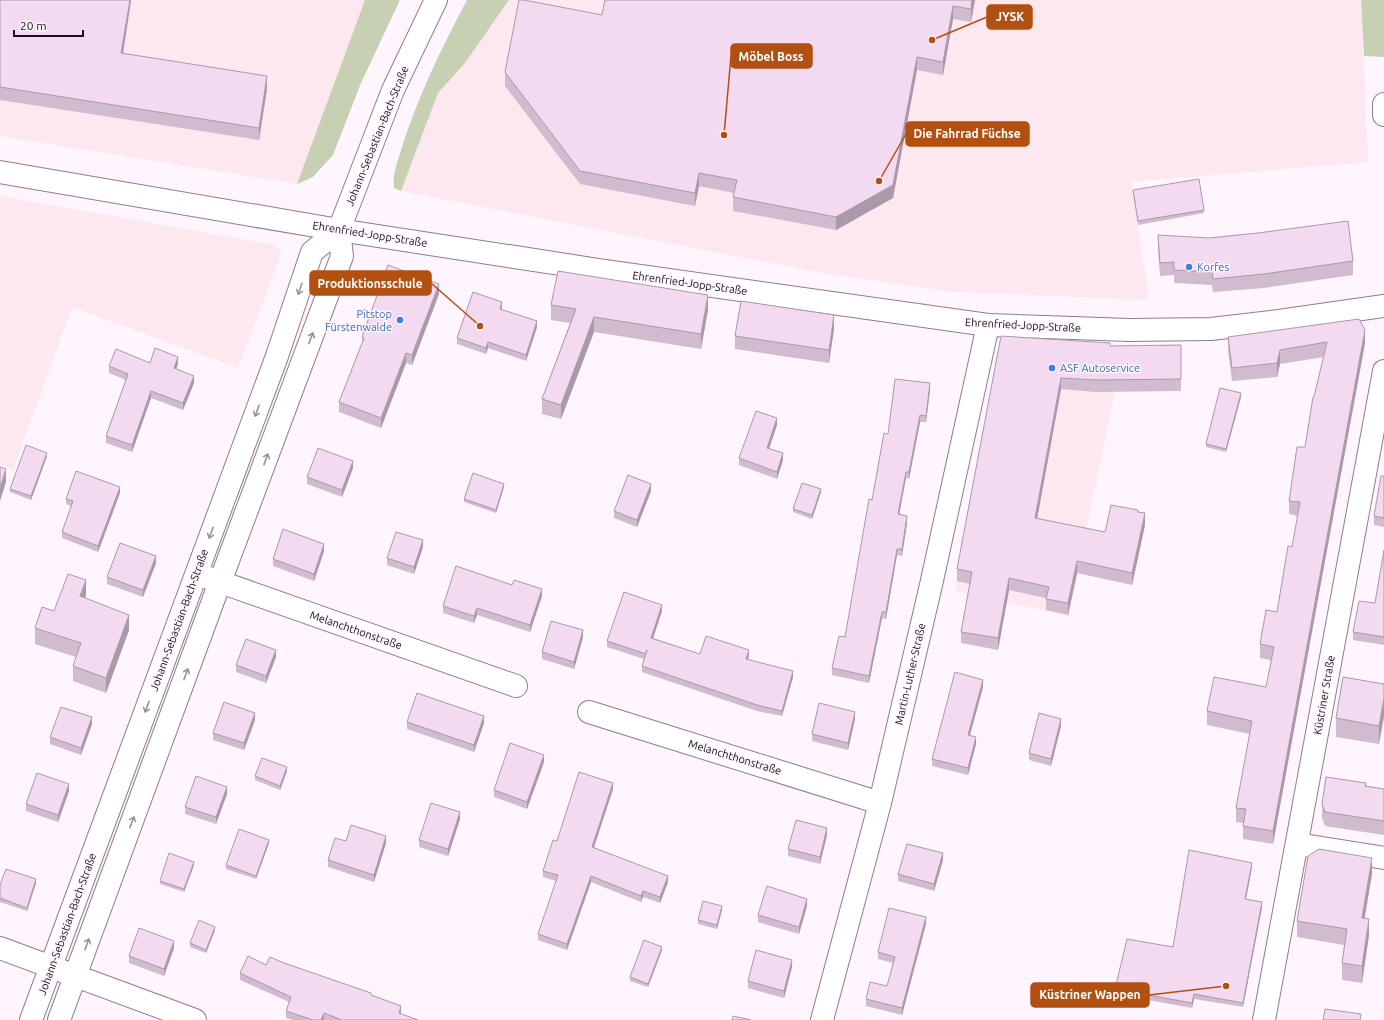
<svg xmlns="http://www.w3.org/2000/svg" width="1384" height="1020" font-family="Ubuntu,sans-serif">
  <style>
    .commercial { fill: #fde8ef }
    .green { fill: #c7d0b3 }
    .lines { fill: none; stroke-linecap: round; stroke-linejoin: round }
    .minor-casing { stroke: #8f7b90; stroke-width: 24 }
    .minor { stroke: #fff; stroke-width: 22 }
    .wall { fill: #d1bbce }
    .shaded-wall { fill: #aa99a8 }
    .building { fill: #f3daf0; stroke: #aa99a8 }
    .oneway { stroke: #979498 }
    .shop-dot { fill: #3f7fe0; stroke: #fef5ff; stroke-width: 1.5 }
    .labels { text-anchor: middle; stroke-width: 3; stroke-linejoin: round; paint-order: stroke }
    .street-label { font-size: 11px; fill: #181119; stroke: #fef5ff }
    .shop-label { font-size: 11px; fill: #366cbe; stroke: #fef5ff; text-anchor: start }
    .leader { fill: none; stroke: #b25012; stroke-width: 1.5 }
    .callout-dot { fill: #b25012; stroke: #fef5ff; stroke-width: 1.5 }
    .callout { fill: #b25012; stroke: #b25012; stroke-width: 1.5 }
    .callout-label { font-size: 12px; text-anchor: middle; font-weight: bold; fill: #fff }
  </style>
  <rect width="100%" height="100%" fill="#fef5ff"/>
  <g class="commercial">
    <polygon points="0,0 365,0 297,184 0,136"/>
    <polygon points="509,0 1361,0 1368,162 1131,182 1149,300 954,292 822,273 401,191 438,93 465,63"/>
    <polygon points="0,196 276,245 281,254 238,368 72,307 13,470 0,465"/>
    <polygon points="1000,347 1122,355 1069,616 955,591"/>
  </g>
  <g class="green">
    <polygon points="365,0 400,0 361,83 333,155 313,177 297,184"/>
    <path d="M467,0H509L465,63L438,93L401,191L394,188C392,173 398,161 402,147C418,96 442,47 467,0Z"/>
    <polygon points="1361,0 1384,0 1384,57 1364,56"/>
  </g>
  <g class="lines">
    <g class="minor-casing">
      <g id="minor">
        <polyline points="1384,104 1384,115"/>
        <polyline points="0,172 339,230 599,270 988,325 1129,330 1211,329 1279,321 1384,306"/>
        <polyline points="206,577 516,686"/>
        <polyline points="589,712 880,803"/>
        <polyline points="1297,844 1384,858"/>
        <polyline points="0,948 195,1020"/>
        <polyline points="31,1020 277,356 312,252 339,230"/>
        <polyline points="59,1020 220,582 342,256 339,230 393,90 436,0"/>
        <polyline points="822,1020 880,803 931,585 988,325"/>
        <polyline points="1264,1020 1384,371"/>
      </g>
    </g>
    <use href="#minor" class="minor"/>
  </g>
  <g class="wall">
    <polygon points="0,0 131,0 123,54 267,89 259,140 0,100"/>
    <polygon points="605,0 975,0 971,22 953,19 943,75 917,70 893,198 836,230 733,211 733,197 734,193 699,186 695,206 580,184 505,86 505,72 602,15"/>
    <polygon points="1133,190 1204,210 1204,213 1138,225 1133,194"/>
    <polygon points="1158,235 1353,261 1353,275 1264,288 1213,292 1212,285 1174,283 1174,275 1160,276 1158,249"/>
    <polygon points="439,294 412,365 406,363 381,428 339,412 339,402 362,344 362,337"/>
    <polygon points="551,305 708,310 701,349 594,332 561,419 542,414 542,399 570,323 551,320"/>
    <polygon points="502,308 502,309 537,327 526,361 488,348 486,354 457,344 457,338"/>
    <polygon points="834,329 829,363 735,349 735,336"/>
    <polygon points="1001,336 1110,346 1181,345 1181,391 1096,392 1061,389 1037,519 1105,532 1138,512 1145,525 1132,585 1077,573 1068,615 1046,610 1046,598 1009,590 998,650 961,643 961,632 970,584 957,581 957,569"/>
    <polygon points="1228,337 1365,343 1273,844 1243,839 1243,823 1236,822 1236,808 1250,734 1207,725 1207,711 1266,687 1271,660 1260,658 1260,644 1277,612 1292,547 1298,516 1289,514 1289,501 1305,447 1314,397 1324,357 1280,364 1277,377 1232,381 1228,351"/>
    <polygon points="150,363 178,364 176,369 194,383 183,410 151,398 132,452 106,443 106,436 126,380 109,373 109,366"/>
    <polygon points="930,390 926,422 920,422 909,479 906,478 899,514 907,523 902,556 897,555 886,619 882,618 869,683 832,675 832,668 845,637 872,500"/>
    <polygon points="1241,397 1226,452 1206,447 1206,444"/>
    <polygon points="777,425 769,448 783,460 777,479 739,465 739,458"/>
    <polygon points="47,456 31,500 10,492 10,489"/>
    <polygon points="353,468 342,497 307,484 307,477"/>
    <polygon points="1384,476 1384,527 1374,525 1374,516"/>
    <polygon points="504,487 496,513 464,502 464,499"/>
    <polygon points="651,491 637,527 614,518 614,511"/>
    <polygon points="821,492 812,519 793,512 793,509"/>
    <polygon points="120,493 98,552 62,538 62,532 71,506 66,504 66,499"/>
    <polygon points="423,547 414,574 387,565 387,558"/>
    <polygon points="1384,550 1384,645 1353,640 1353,632 1375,603"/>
    <polygon points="324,551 314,581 273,566 273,559"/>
    <polygon points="156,563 143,597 107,584 107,577"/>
    <polygon points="86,595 85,598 129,630 106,693 73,681 73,666 76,657 35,644 35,628 54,611"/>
    <polygon points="542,596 530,632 477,615 474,623 443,613 443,606"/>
    <polygon points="662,611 653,638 700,654 749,656 747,659 793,677 782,716 757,711 642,672 642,666 644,659 607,647 607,641"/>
    <polygon points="583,637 574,669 542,659 542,652"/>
    <polygon points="276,657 266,683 236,672 236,665"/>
    <polygon points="1384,684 1379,744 1336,737 1336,718"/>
    <polygon points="983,687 970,735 976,744 968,775 932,766 932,759"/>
    <polygon points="855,719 848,750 812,741 812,734"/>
    <polygon points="255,720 244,750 213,740 213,733"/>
    <polygon points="407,722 484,723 474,752 407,729"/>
    <polygon points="92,724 81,755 50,744 50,737"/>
    <polygon points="1061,726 1051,766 1029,760 1029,753"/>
    <polygon points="544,762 527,809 494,797 494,790"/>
    <polygon points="287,771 280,790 255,780 255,776"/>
    <polygon points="1366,786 1384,789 1384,835 1325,826 1322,818 1322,804"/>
    <polygon points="613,789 594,847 668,882 660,903 643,897 641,902 591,882 567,950 538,940 538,934 556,881 543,877 543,871 557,841"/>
    <polygon points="69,791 58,822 26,811 26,804"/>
    <polygon points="227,794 216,824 185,814 185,807"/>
    <polygon points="460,819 448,856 419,847 419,840"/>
    <polygon points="827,835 820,864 788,856 788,849"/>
    <polygon points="346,841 386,843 374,882 328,867 328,860"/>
    <polygon points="269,843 256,879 226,869 226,865"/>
    <polygon points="943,860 934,891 898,881 898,874"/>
    <polygon points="194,865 184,892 160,884 160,881"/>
    <polygon points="1252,867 1246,899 1262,907 1243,1007 1194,999 1192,1008 1115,994 1115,989 1173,947"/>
    <polygon points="1372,874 1364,918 1369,935 1362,983 1342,980 1342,963 1344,945 1297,937 1297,921"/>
    <polygon points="36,883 27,911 0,902 0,885"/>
    <polygon points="807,906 799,934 758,922 758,915"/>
    <polygon points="722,910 717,929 698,924 698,920"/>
    <polygon points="926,924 902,1015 866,1006 866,999 887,986 893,963 878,959 878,952"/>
    <polygon points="215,930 206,953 190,947 190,943"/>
    <polygon points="174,948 164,976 129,963 129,956"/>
    <polygon points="662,950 648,987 630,981 630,977"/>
    <polygon points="284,963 371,995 401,1013 401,1014 418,1020 293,1020 286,1018 286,1011 289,1002 240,980 240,973 266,965"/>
    <polygon points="792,967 784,998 748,988 748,981"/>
  </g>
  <g class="shaded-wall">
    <polygon points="130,0 131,0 121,66 121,53"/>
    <polygon points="972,0 975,0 971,22 971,9"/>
    <polygon points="953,6 953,19 943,75 943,62"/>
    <polygon points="917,57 917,70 893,198 836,230 836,217"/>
    <polygon points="267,76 267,89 259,140 259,128"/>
    <polygon points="699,173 699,186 695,206 695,193"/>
    <polygon points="439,284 439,294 412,365 412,355"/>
    <polygon points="708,295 708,310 701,349 701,334"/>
    <polygon points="502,302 502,308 500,315 500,309"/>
    <polygon points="834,315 834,329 829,363 829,350"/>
    <polygon points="594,317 594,332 561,419 561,405"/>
    <polygon points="537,321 537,327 526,361 526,355"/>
    <polygon points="1365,330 1365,343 1273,844 1273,831"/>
    <polygon points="488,342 488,348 486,354 486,348"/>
    <polygon points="1280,350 1280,364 1277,377 1277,363"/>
    <polygon points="406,353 406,363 381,428 381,418"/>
    <polygon points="178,357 178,364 174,375 174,368"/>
    <polygon points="194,376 194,383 183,410 183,403"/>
    <polygon points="1061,378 1061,389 1035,530 1035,518"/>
    <polygon points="930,383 930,390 926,422 926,416"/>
    <polygon points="151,391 151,398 132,452 132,445"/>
    <polygon points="1241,393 1241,397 1226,452 1226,449"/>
    <polygon points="920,415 920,422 909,479 909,472"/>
    <polygon points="777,418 777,425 767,455 767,448"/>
    <polygon points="47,453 47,456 31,500 31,496"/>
    <polygon points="783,453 783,460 777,479 777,472"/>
    <polygon points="353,461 353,468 342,497 342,490"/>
    <polygon points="6,469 6,482 0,501 0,488"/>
    <polygon points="906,472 906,478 898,521 898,514"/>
    <polygon points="504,484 504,487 496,513 496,510"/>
    <polygon points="651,484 651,491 637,527 637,520"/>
    <polygon points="120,487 120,493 98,552 98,546"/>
    <polygon points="821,489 821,492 812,519 812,515"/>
    <polygon points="1145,513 1145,525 1132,585 1132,573"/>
    <polygon points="907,516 907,523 902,556 902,549"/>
    <polygon points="423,540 423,547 414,574 414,567"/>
    <polygon points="324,544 324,551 314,581 314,574"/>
    <polygon points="897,549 897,555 886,619 886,612"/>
    <polygon points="156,556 156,563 143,597 143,590"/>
    <polygon points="1077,561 1077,573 1068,615 1068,603"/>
    <polygon points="1009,578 1009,590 998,650 998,638"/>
    <polygon points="86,580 86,595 80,612 80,596"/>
    <polygon points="542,589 542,596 530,632 530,625"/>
    <polygon points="662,605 662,611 651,644 651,638"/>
    <polygon points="477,608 477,615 474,623 474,616"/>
    <polygon points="882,612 882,618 869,683 869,676"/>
    <polygon points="129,615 129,630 106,693 106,678"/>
    <polygon points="583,630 583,637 574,669 574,662"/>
    <polygon points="276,650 276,657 266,683 266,676"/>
    <polygon points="749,650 749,656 746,664 746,659"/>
    <polygon points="793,671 793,677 782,716 782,711"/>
    <polygon points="983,680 983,687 968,742 968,735"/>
    <polygon points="1384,698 1384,717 1379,744 1379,726"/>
    <polygon points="855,712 855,719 848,750 848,743"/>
    <polygon points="255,713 255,720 244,750 244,743"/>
    <polygon points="484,716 484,723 474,752 474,745"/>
    <polygon points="92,717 92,724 81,755 81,748"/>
    <polygon points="1061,719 1061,726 1051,766 1051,759"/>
    <polygon points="976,737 976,744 968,775 968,768"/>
    <polygon points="544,755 544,762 527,809 527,802"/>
    <polygon points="287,767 287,771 280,790 280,786"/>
    <polygon points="613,783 613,789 592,853 592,847"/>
    <polygon points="69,784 69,791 58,822 58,815"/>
    <polygon points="227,787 227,794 216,824 216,817"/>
    <polygon points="460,812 460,819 448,856 448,849"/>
    <polygon points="827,828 827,835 820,864 820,857"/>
    <polygon points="386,836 386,843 374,882 374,875"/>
    <polygon points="269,840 269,843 256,879 256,876"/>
    <polygon points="943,853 943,860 934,891 934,884"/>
    <polygon points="1372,858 1372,874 1362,934 1362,918"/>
    <polygon points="194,862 194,865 184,892 184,889"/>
    <polygon points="1252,863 1252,867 1245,904 1245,899"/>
    <polygon points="591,876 591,882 567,950 567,944"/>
    <polygon points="668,876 668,882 660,903 660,897"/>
    <polygon points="36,879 36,883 27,911 27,908"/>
    <polygon points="643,891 643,897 641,902 641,896"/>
    <polygon points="807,899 807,906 799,934 799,927"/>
    <polygon points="1262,902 1262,907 1243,1007 1243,1003"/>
    <polygon points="722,906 722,910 717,929 717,925"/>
    <polygon points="926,917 926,924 902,1015 902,1008"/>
    <polygon points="1369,919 1369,935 1362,983 1362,966"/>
    <polygon points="215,927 215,930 206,953 206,950"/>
    <polygon points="174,941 174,948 164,976 164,969"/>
    <polygon points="662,947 662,950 648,987 648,984"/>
    <polygon points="792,960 792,967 784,998 784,991"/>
    <polygon points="1194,994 1194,999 1192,1008 1192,1003"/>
    <polygon points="401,1006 401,1013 399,1019 399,1013"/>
    <polygon points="324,1013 324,1020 321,1020"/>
  </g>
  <g class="building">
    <polygon points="0,0 130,0 121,53 267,76 259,128 0,87"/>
    <polygon points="519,0 524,0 602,15 605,0 972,0 971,9 953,6 943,62 917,57 893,185 836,217 733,197 737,180 699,173 695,193 580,171 505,72"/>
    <polygon points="1199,179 1204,210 1138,221 1133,190"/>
    <polygon points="1348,221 1353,261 1264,274 1213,279 1212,272 1174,270 1174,262 1160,263 1158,235 1209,238 1258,233"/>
    <polygon points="388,265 439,284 412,355 406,353 381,418 339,402 364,338 362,337"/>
    <polygon points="558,271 708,295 701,334 594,317 561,405 542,399 576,309 551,305"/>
    <polygon points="473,292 502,302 500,309 537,321 526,355 488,342 486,348 457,338"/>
    <polygon points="741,301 834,315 829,350 735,336"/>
    <polygon points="1359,319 1365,330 1273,831 1243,826 1246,809 1236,808 1252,721 1207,711 1214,677 1266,687 1274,647 1260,644 1266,610 1277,612 1288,546 1292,547 1300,502 1289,501 1297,447 1305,447 1313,397 1314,397 1327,342 1280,350 1277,363 1232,368 1228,337"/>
    <polygon points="1001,336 1110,343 1110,346 1181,345 1181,379 1096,380 1061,378 1035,518 1105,532 1111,505 1138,510 1138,512 1145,513 1132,573 1077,561 1068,603 1046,599 1049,587 1009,578 998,638 961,632 972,572 957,569"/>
    <polygon points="155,348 178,357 174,368 194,376 183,403 151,391 132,445 106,436 128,374 109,366 116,349 150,363"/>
    <polygon points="895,379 930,383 926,416 920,415 909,472 906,472 898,514 907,516 902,549 897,549 886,612 882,612 869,676 832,668 839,636 845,637 869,499 872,500 884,433 888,434"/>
    <polygon points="1220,388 1241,393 1226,449 1206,444"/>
    <polygon points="756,411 777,418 767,448 783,453 777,472 739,458"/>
    <polygon points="26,445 47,453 31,496 10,489"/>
    <polygon points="318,448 353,461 342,490 307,477"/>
    <polygon points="0,467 6,469 0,488"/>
    <polygon points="76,471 120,487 98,546 62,532 73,501 66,499"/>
    <polygon points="473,473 504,484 496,510 464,499"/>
    <polygon points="628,475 651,484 637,520 614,511"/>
    <polygon points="1381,476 1384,476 1384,518 1374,516"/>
    <polygon points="802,483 821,489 812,515 793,509"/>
    <polygon points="283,529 324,544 314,574 273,559"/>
    <polygon points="396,532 423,540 414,567 387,558"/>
    <polygon points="120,543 156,556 143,590 107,577"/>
    <polygon points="1384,550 1384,637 1353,632 1359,601 1375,603"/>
    <polygon points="456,566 512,585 514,580 542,589 530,625 477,608 474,616 443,606"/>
    <polygon points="68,574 86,580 80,596 129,615 106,678 73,666 81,643 35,628 42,607 54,611"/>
    <polygon points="624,592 662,605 651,638 700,654 706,636 749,650 746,659 793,671 782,711 757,705 642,666 647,650 646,654 607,641"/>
    <polygon points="551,621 583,630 574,662 542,652"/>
    <polygon points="246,639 276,650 266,676 236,665"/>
    <polygon points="955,672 983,680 968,735 976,737 968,768 932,759"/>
    <polygon points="1343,677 1384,684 1384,698 1379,726 1336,718"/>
    <polygon points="417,693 484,716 474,745 407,722"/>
    <polygon points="224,702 255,713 244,743 213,733"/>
    <polygon points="819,703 855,712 848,743 812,734"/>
    <polygon points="61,707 92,717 81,748 50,737"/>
    <polygon points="1039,713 1061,719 1051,759 1029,753"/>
    <polygon points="510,743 544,755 527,802 494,790"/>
    <polygon points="262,758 287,767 280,786 255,776"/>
    <polygon points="579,772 613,783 592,847 668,876 660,897 643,891 641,896 591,876 567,944 538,934 558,875 543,871 553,840 557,841"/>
    <polygon points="37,773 69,784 58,815 26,804"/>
    <polygon points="196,776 227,787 216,817 185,807"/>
    <polygon points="1326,777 1366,783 1365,786 1384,789 1384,821 1325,812 1322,804"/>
    <polygon points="431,803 460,812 448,849 419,840"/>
    <polygon points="796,820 827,828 820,857 788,849"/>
    <polygon points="351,825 386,836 374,875 328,860 335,838 346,841"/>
    <polygon points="239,829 269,840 256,876 226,865"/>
    <polygon points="907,844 943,853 934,884 898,874"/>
    <polygon points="1319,849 1372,858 1362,918 1369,919 1362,966 1342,963 1347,929 1297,921 1308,856"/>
    <polygon points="1189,850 1252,863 1245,899 1262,902 1243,1003 1194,994 1192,1003 1115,989 1127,939 1173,947"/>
    <polygon points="169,853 194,862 184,889 160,881"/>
    <polygon points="6,869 36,879 27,908 0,898 0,885"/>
    <polygon points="767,886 807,899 799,927 758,915"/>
    <polygon points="703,901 722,906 717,925 698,920"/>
    <polygon points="889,908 926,917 902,1008 866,999 870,982 887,986 895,957 878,952"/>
    <polygon points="199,920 215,927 206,950 190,943"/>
    <polygon points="139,928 174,941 164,969 129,956"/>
    <polygon points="644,940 662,947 648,984 630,977"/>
    <polygon points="756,950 792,960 784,991 748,981"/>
    <polygon points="248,956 266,965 270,957 284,963 371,993 371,995 401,1006 399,1013 418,1020 342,1020 324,1013 321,1020 313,1020 286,1011 291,997 240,973"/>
    <polygon points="1325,1009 1361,1014 1360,1020 1323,1020"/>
    <polygon points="733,1016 751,1020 732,1020"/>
  </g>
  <defs><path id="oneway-shaft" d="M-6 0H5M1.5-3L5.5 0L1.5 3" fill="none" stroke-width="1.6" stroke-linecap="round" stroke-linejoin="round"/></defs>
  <g class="oneway">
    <use href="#oneway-shaft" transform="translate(300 289) rotate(109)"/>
    <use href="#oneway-shaft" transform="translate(311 338) rotate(-69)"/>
    <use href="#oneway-shaft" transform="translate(257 411) rotate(110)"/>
    <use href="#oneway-shaft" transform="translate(266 459) rotate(-70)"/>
    <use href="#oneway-shaft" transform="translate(211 533) rotate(110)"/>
    <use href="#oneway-shaft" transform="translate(186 674) rotate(-70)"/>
    <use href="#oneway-shaft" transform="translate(147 707) rotate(110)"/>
    <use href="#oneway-shaft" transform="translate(132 822) rotate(-70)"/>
    <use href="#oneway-shaft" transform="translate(87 944) rotate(-70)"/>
  </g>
  <g class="shop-dot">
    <circle cx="1189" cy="267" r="4"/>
    <circle cx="400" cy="320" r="4"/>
    <circle cx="1052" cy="368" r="4"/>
  </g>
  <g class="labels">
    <g class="street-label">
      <text transform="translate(377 136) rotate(-68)" y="4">Johann-Sebastian-Bach-Straße</text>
      <text transform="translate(370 234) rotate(9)" y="4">Ehrenfried-Jopp-Straße</text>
      <text transform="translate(690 283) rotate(8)" y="4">Ehrenfried-Jopp-Straße</text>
      <text transform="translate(1023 325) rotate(3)" y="4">Ehrenfried-Jopp-Straße</text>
      <text transform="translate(179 620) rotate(-70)" y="4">Johann-Sebastian-Bach-Straße</text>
      <text transform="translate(356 630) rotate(19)" y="4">Melanchthonstraße</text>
      <text transform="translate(910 674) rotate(-77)" y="4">Martin-Luther-Straße</text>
      <text transform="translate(1324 695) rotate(-80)" y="4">Küstriner Straße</text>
      <text transform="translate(735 757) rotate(17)" y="4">Melanchthonstraße</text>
      <text transform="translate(67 924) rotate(-70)" y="4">Johann-Sebastian-Bach-Straße</text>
    </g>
    <g class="shop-label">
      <text x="1197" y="271">Korfes</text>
      <text x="392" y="318" text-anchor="end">Pitstop<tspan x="392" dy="13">Fürstenwalde</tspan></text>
      <text x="1060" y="372">ASF Autoservice</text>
    </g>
  </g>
  <path class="leader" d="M932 40L987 17M724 135L731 56M879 181L906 134M480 326L431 283M1226 986L1149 995"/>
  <g class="callout-dot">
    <circle cx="932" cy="40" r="4"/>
    <circle cx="724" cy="135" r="4"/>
    <circle cx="879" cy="181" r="4"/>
    <circle cx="480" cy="326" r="4"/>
    <circle cx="1226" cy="986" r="4"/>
  </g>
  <g class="callout">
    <rect x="987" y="5" width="45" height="24" rx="4"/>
    <rect x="731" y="44" width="81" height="24" rx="4"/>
    <rect x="906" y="122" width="123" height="24" rx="4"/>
    <rect x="310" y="271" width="121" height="24" rx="4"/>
    <rect x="1031" y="983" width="118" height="24" rx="4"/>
  </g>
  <g class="callout-label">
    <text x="1010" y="21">JYSK</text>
    <text x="771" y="61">Möbel Boss</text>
    <text x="967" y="138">Die Fahrrad Füchse</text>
    <text x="370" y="288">Produktionsschule</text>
    <text x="1090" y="999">Küstriner Wappen</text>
  </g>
  <path d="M14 30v6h69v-6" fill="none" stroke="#181119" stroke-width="2"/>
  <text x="20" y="30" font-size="12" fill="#181119" stroke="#fef5ff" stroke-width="3" paint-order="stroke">20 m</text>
</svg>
